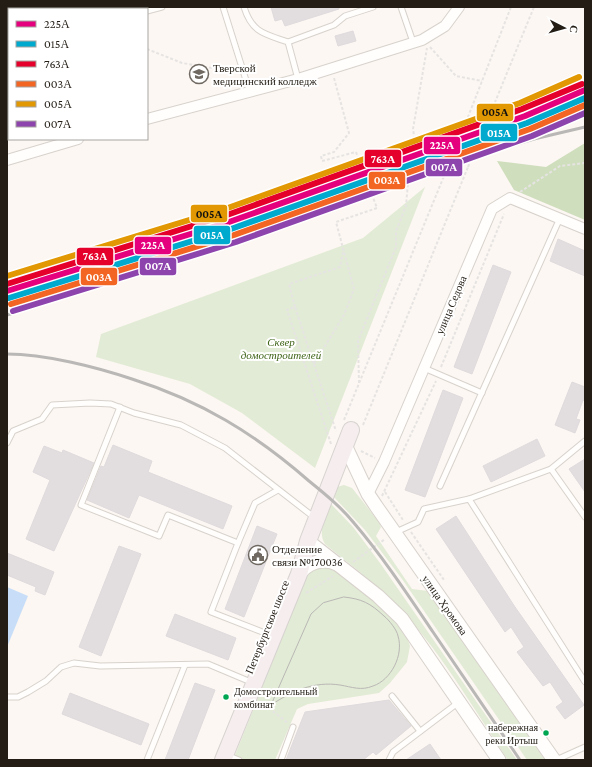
<svg xmlns="http://www.w3.org/2000/svg" width="592" height="767" font-family="'Crimson Pro',serif">
  <style>
    .green { fill: #e2ebd5 }
    .forest { fill: #cfdebd }
    .water { fill: #c8def8 }
    .building { fill: #e2dedf; stroke: #dfdadd }
    .lines { fill: none; stroke-linecap: round; stroke-linejoin: round }
    .service-casing { stroke: #d8d2cc; stroke-width: 7 }
    .minor-casing { stroke: #d8d2cc; stroke-width: 12 }
    .tertiary-casing { stroke: #d8d2cc; stroke-width: 15 }
    .primary-casing { stroke: #d7d3d0; stroke-width: 18 }
    .path { stroke: #e6e4e3; stroke-width: 2; stroke-dasharray: 3 2; stroke-linecap: butt }
    .service { stroke: #fffefd; stroke-width: 5 }
    .minor { stroke: #fffefd; stroke-width: 10 }
    .tertiary { stroke: #fffefd; stroke-width: 13 }
    .primary { stroke: #f5edee; stroke-width: 16 }
    .tram { stroke: #bab8b6; stroke-width: 1 }
    .rail { stroke: #bab8b6; stroke-width: 3 }
    .path-bridge { stroke: #e6e4e3; stroke-width: 2; stroke-dasharray: 3 2; stroke-linecap: butt }
    .rail-1-casing { stroke: #fff; stroke-width: 9 }
    .rail-2-casing { stroke: #fff; stroke-width: 9 }
    .rail-3-casing { stroke: #fff; stroke-width: 9 }
    .rail-4-casing { stroke: #fff; stroke-width: 9 }
    .rail-5-casing { stroke: #fff; stroke-width: 9 }
    .rail-6-casing { stroke: #fff; stroke-width: 9 }
    .rail-1 { stroke: #e5007d; stroke-width: 6 }
    .rail-2 { stroke: #00a9ce; stroke-width: 6 }
    .rail-3 { stroke: #e4002b; stroke-width: 6 }
    .rail-4 { stroke: #f26522; stroke-width: 6 }
    .rail-5 { stroke: #e29802; stroke-width: 6 }
    .rail-6 { stroke: #8e44ad; stroke-width: 6 }
    .bus-dot { fill: #00a651; stroke: #fff; stroke-width: 1.5 }
    .labels { text-anchor: middle; stroke-width: 4; stroke-linejoin: round; paint-order: stroke }
    .bus-label { font-size: 10px; fill: #231d15; stroke: #fff; text-anchor: start }
    .poi-label { font-size: 11px; fill: #231d15; stroke: #fff; text-anchor: start }
    .street-label { font-size: 11px; fill: #231d15; stroke: #fff }
    .park-label { font-size: 11px; font-style: italic; fill: #3e6316; stroke: #fff }
    .line-badge { stroke: #fff; stroke-width: 1.5 }
    .badge-label { font-size: 11px; text-anchor: middle; font-weight: bold; fill: #fff }
    .pale-badge-label { font-size: 11px; text-anchor: middle; font-weight: bold; fill: #111 }
  </style>
  <rect width="100%" height="100%" fill="#fcf7f2"/>
  <g class="green">
    <polygon points="425,187 315,468 242,413 190,384 96,357 101,334 363,238"/>
    <polygon points="344,485 352,488 379,522 381,527 376,536 412,589 428,591 545,760 527,760 402,579 365,530 333,496 337,487"/>
    <path d="M331,504L353,527L380,563L517,760H508C472,707 437,644 390,599C370,579 347,562 325,544C317,531 326,517 331,504Z"/>
    <polygon points="329,567 352,581 393,617 405,632 410,646 407,662 390,683 379,693 308,704 297,709 275,760 233,760 308,573 317,569"/>
  </g>
  <polygon class="forest" points="585,143 585,220 514,190 497,161 546,167"/>
  <polygon class="water" points="7,587 28,596 7,647"/>
  <g class="building">
    <polygon points="271,7 339,7 339,9 285,26 282,19 275,21"/>
    <polygon points="353,31 356,41 338,46 335,36"/>
    <polygon points="558,239 585,251 585,276 550,261"/>
    <polygon points="493,265 511,272 472,374 454,367"/>
    <polygon points="572,382 585,387 585,401 583,400 576,419 580,420 575,433 555,425"/>
    <polygon points="443,390 463,398 425,497 405,490"/>
    <polygon points="537,439 545,456 491,482 483,466"/>
    <polygon points="113,445 152,461 148,472 232,506 223,529 139,495 129,518 87,500 101,466 104,467"/>
    <polygon points="44,446 62,453 63,450 94,463 54,551 26,539 50,480 33,472"/>
    <polygon points="585,459 585,492 569,469"/>
    <polygon points="456,516 515,607 584,705 565,719 556,707 563,702 550,682 543,686 517,652 524,647 511,627 505,632 436,529"/>
    <polygon points="257,526 277,534 244,617 225,609"/>
    <polygon points="119,546 141,554 101,656 79,647"/>
    <polygon points="7,553 54,572 45,595 35,591 36,587 7,575"/>
    <polygon points="175,614 236,638 228,660 166,636"/>
    <polygon points="195,683 215,690 188,760 165,760"/>
    <polygon points="70,693 149,724 141,745 62,714"/>
    <polygon points="389,700 411,726 376,755 373,752 363,760 286,760 305,712"/>
    <polygon points="430,744 441,760 406,760"/>
  </g>
  <g class="lines">
    <g class="service-casing">
      <g id="service">
        <polyline points="223,7 250,93"/>
        <path d="M244,7C252,33 265,34 288,42L298,79"/>
        <polyline points="401,7 413,42"/>
        <polyline points="147,11 162,7"/>
        <polyline points="288,42 334,25 345,16 373,7"/>
        <polyline points="7,50 9,50"/>
        <polyline points="7,89 9,98"/>
        <polyline points="7,124 9,121"/>
        <polyline points="424,368 482,393"/>
        <polyline points="120,407 81,505 159,536 168,515 238,543 211,612 265,633"/>
        <polyline points="7,443 13,431 42,419 52,405 90,403 111,404 134,413 181,425 225,448 315,518"/>
        <polyline points="551,469 585,441"/>
        <polyline points="440,486 560,218"/>
        <polyline points="469,499 551,469 585,517"/>
        <polyline points="396,532 418,522 424,509 469,499 585,682"/>
        <polyline points="238,543 255,503 278,490"/>
        <polyline points="392,696 420,731"/>
        <polyline points="7,697 18,697 28,692 46,681 61,667 74,663 100,666 208,664 246,680"/>
        <polyline points="226,755 239,760"/>
        <polyline points="147,760 185,665"/>
        <polyline points="281,760 293,727"/>
        <polyline points="389,760 393,752 459,702"/>
        <polyline points="556,760 585,747"/>
      </g>
    </g>
    <g class="minor-casing">
      <g id="minor">
        <polyline points="147,119 298,79 422,40 445,26 459,7"/>
        <polyline points="7,160 78,139"/>
        <polyline points="368,494 384,462 492,209 510,198 585,229"/>
      </g>
    </g>
    <g class="tertiary-casing">
      <g id="tertiary">
        <polyline points="345,445 368,494 376,506 554,760"/>
        <polyline points="308,541 378,596 402,619 499,760"/>
        <path d="M299,574C309,562 323,558 337,564"/>
      </g>
    </g>
    <g class="primary-casing">
      <polyline id="primary" points="223,760 299,574 308,541 351,430"/>
    </g>
    <g class="path">
      <polyline points="430,47 456,76 482,81"/>
      <polyline points="147,49 182,63 235,72"/>
      <polyline points="334,78 349,133 334,152 321,156 322,161 356,152"/>
      <polyline points="491,112 534,7"/>
      <polyline points="466,122 511,7"/>
      <polyline points="520,192 560,166 585,163"/>
      <polyline points="295,307 289,284 340,267 343,252"/>
      <polyline points="314,364 344,315 354,289 336,222 377,208"/>
      <polyline points="441,367 504,214"/>
      <polyline points="359,383 358,341 396,247 396,231 406,206 408,182 417,155 413,129 427,48"/>
      <polyline points="344,420 444,176"/>
      <polyline points="363,425 468,167"/>
      <polyline points="331,444 287,310 295,307 336,431"/>
      <polyline points="361,451 375,458"/>
      <polyline points="385,492 403,520"/>
      <polyline points="382,496 436,381"/>
      <polyline points="411,532 444,580"/>
      <polyline points="353,562 385,539"/>
      <polyline points="306,593 333,576"/>
      <polyline points="261,702 288,723"/>
      <polyline points="504,745 529,746"/>
    </g>
    <use href="#service" class="service"/>
    <use href="#minor" class="minor"/>
    <use href="#tertiary" class="tertiary"/>
    <use href="#primary" class="primary"/>
    <path class="tram" d="M344,597C362,599 370,603 384,616C389,620 397,630 398,636C404,655 391,680 373,686C361,691 352,687 340,685C314,681 292,691 271,705L311,614L323,603Z"/>
    <g class="rail">
      <polyline points="7,315 320,214 484,154 534,139 585,127"/>
      <path d="M7,354C45,354 96,367 132,379C201,401 254,433 309,481C325,494 341,507 354,523C383,557 408,595 433,632C462,674 491,717 520,760"/>
    </g>
    <g class="path-bridge">
      <polyline points="356,152 377,208"/>
      <polyline points="468,167 491,112"/>
      <polyline points="444,176 466,122"/>
    </g>
    <g class="rail-1-casing">
      <polyline id="rail-1" points="7,291 229,222 525,116 585,90"/>
    </g>
    <g class="rail-2-casing">
      <polyline id="rail-2" points="9,298 231,229 527,123 585,98"/>
    </g>
    <g class="rail-3-casing">
      <polyline id="rail-3" points="7,284 227,215 522,109 582,84"/>
    </g>
    <g class="rail-4-casing">
      <polyline id="rail-4" points="11,304 234,235 530,129 585,105"/>
    </g>
    <g class="rail-5-casing">
      <polyline id="rail-5" points="7,276 225,209 520,103 579,77"/>
    </g>
    <g class="rail-6-casing">
      <polyline id="rail-6" points="13,311 236,242 532,136 585,113"/>
    </g>
    <use href="#rail-1" class="rail-1"/>
    <use href="#rail-2" class="rail-2"/>
    <use href="#rail-3" class="rail-3"/>
    <use href="#rail-4" class="rail-4"/>
    <use href="#rail-5" class="rail-5"/>
    <use href="#rail-6" class="rail-6"/>
  </g>
  <defs>
    <g id="university-ring" transform="scale(1)"><circle r="9.5" fill="#fff" stroke="#6f6962" stroke-width="1.5"/><path d="M0-5L7-2L0 1L-7-2ZM-4 1L0 2.5L4 1V4Q0 6-4 4Z" fill="#6f6962"/></g>
    <g id="civic-ring" transform="scale(1)"><circle r="9.5" fill="#fff" stroke="#6f6962" stroke-width="1.5"/><path d="M-.6-6.5H3V-4.5H.6V-3L4-1V1h2V6H-6V1h2V-1L-.6-3ZM-1.2 2.5V6h2.4V2.5Z" fill="#6f6962"/></g>
  </defs>
  <g fill-rule="evenodd">
    <use href="#university-ring" x="199" y="74"/>
    <use href="#civic-ring" x="258" y="555"/>
  </g>
  <g class="bus-dot">
    <circle cx="226" cy="697" r="3.5"/>
    <circle cx="546" cy="733" r="3.5"/>
  </g>
  <g class="labels">
    <g class="bus-label">
      <text x="234" y="695">Домостроительный<tspan x="234" dy="13">комбинат</tspan></text>
      <text x="538" y="731" text-anchor="end">набережная<tspan x="538" dy="13">реки Иртыш</tspan></text>
    </g>
    <g class="poi-label">
      <text x="213" y="72">Тверской<tspan x="213" dy="13">медицинский колледж</tspan></text>
      <text x="272" y="553">Отделение<tspan x="272" dy="13">связи №170036</tspan></text>
    </g>
    <g class="street-label">
      <text transform="translate(451 305) rotate(-67)" y="4">улица Седова</text>
      <text transform="translate(445 605) rotate(55)" y="4">улица Хромова</text>
      <text transform="translate(267 627) rotate(-68)" y="4">Петербургское шоссе</text>
    </g>
    <g class="park-label">
      <text x="281" y="346">Сквер<tspan x="281" dy="13">домостроителей</tspan></text>
    </g>
  </g>
  <g class="line-badge">
    <rect x="476" y="103" width="38" height="19" rx="4" fill="#e29802"/>
    <rect x="480" y="123" width="38" height="19" rx="4" fill="#00a9ce"/>
    <rect x="423" y="136" width="38" height="19" rx="4" fill="#e5007d"/>
    <rect x="364" y="149" width="38" height="19" rx="4" fill="#e4002b"/>
    <rect x="425" y="158" width="38" height="19" rx="4" fill="#8e44ad"/>
    <rect x="368" y="171" width="38" height="19" rx="4" fill="#f26522"/>
    <rect x="190" y="204" width="38" height="19" rx="4" fill="#e29802"/>
    <rect x="193" y="225" width="38" height="20" rx="4" fill="#00a9ce"/>
    <rect x="134" y="236" width="38" height="19" rx="4" fill="#e5007d"/>
    <rect x="76" y="247" width="38" height="19" rx="4" fill="#e4002b"/>
    <rect x="139" y="257" width="38" height="19" rx="4" fill="#8e44ad"/>
    <rect x="80" y="267" width="38" height="19" rx="4" fill="#f26522"/>
  </g>
  <g class="badge-label">
    <text x="499" y="137">015А</text>
    <text x="442" y="149">225А</text>
    <text x="383" y="163">763А</text>
    <text x="444" y="171">007А</text>
    <text x="387" y="184">003А</text>
    <text x="212" y="239">015А</text>
    <text x="153" y="249">225А</text>
    <text x="95" y="260">763А</text>
    <text x="158" y="270">007А</text>
    <text x="99" y="281">003А</text>
  </g>
  <g class="pale-badge-label">
    <text x="495" y="116">005А</text>
    <text x="209" y="218">005А</text>
  </g>
  <rect width="592" height="767" fill="none" stroke="#231d15" stroke-width="16"/>
  <rect x="8" y="8" width="140" height="132" fill="#ffffff" stroke="#a7a5a1"/>
  <rect x="16" y="21" width="20" height="6" fill="#e5007d" stroke="#a7a5a1"/>
  <text x="44" y="28" font-size="12" fill="#231d15">225А</text>
  <rect x="16" y="41" width="20" height="6" fill="#00a9ce" stroke="#a7a5a1"/>
  <text x="44" y="48" font-size="12" fill="#231d15">015А</text>
  <rect x="16" y="61" width="20" height="6" fill="#e4002b" stroke="#a7a5a1"/>
  <text x="44" y="68" font-size="12" fill="#231d15">763А</text>
  <rect x="16" y="81" width="20" height="6" fill="#f26522" stroke="#a7a5a1"/>
  <text x="44" y="88" font-size="12" fill="#231d15">003А</text>
  <rect x="16" y="101" width="20" height="6" fill="#e29802" stroke="#a7a5a1"/>
  <text x="44" y="108" font-size="12" fill="#231d15">005А</text>
  <rect x="16" y="121" width="20" height="6" fill="#8e44ad" stroke="#a7a5a1"/>
  <text x="44" y="128" font-size="12" fill="#231d15">007А</text>
  <g transform="translate(564 28) rotate(96)" stroke="#ffffff" stroke-width="3" paint-order="stroke">
  <path d="M0-3L7 15L0 10L-7 15Z" fill="#231d15"/>
  <text y="-6" font-size="11" font-weight="bold" text-anchor="middle" fill="#231d15">С</text>
  </g>
</svg>
